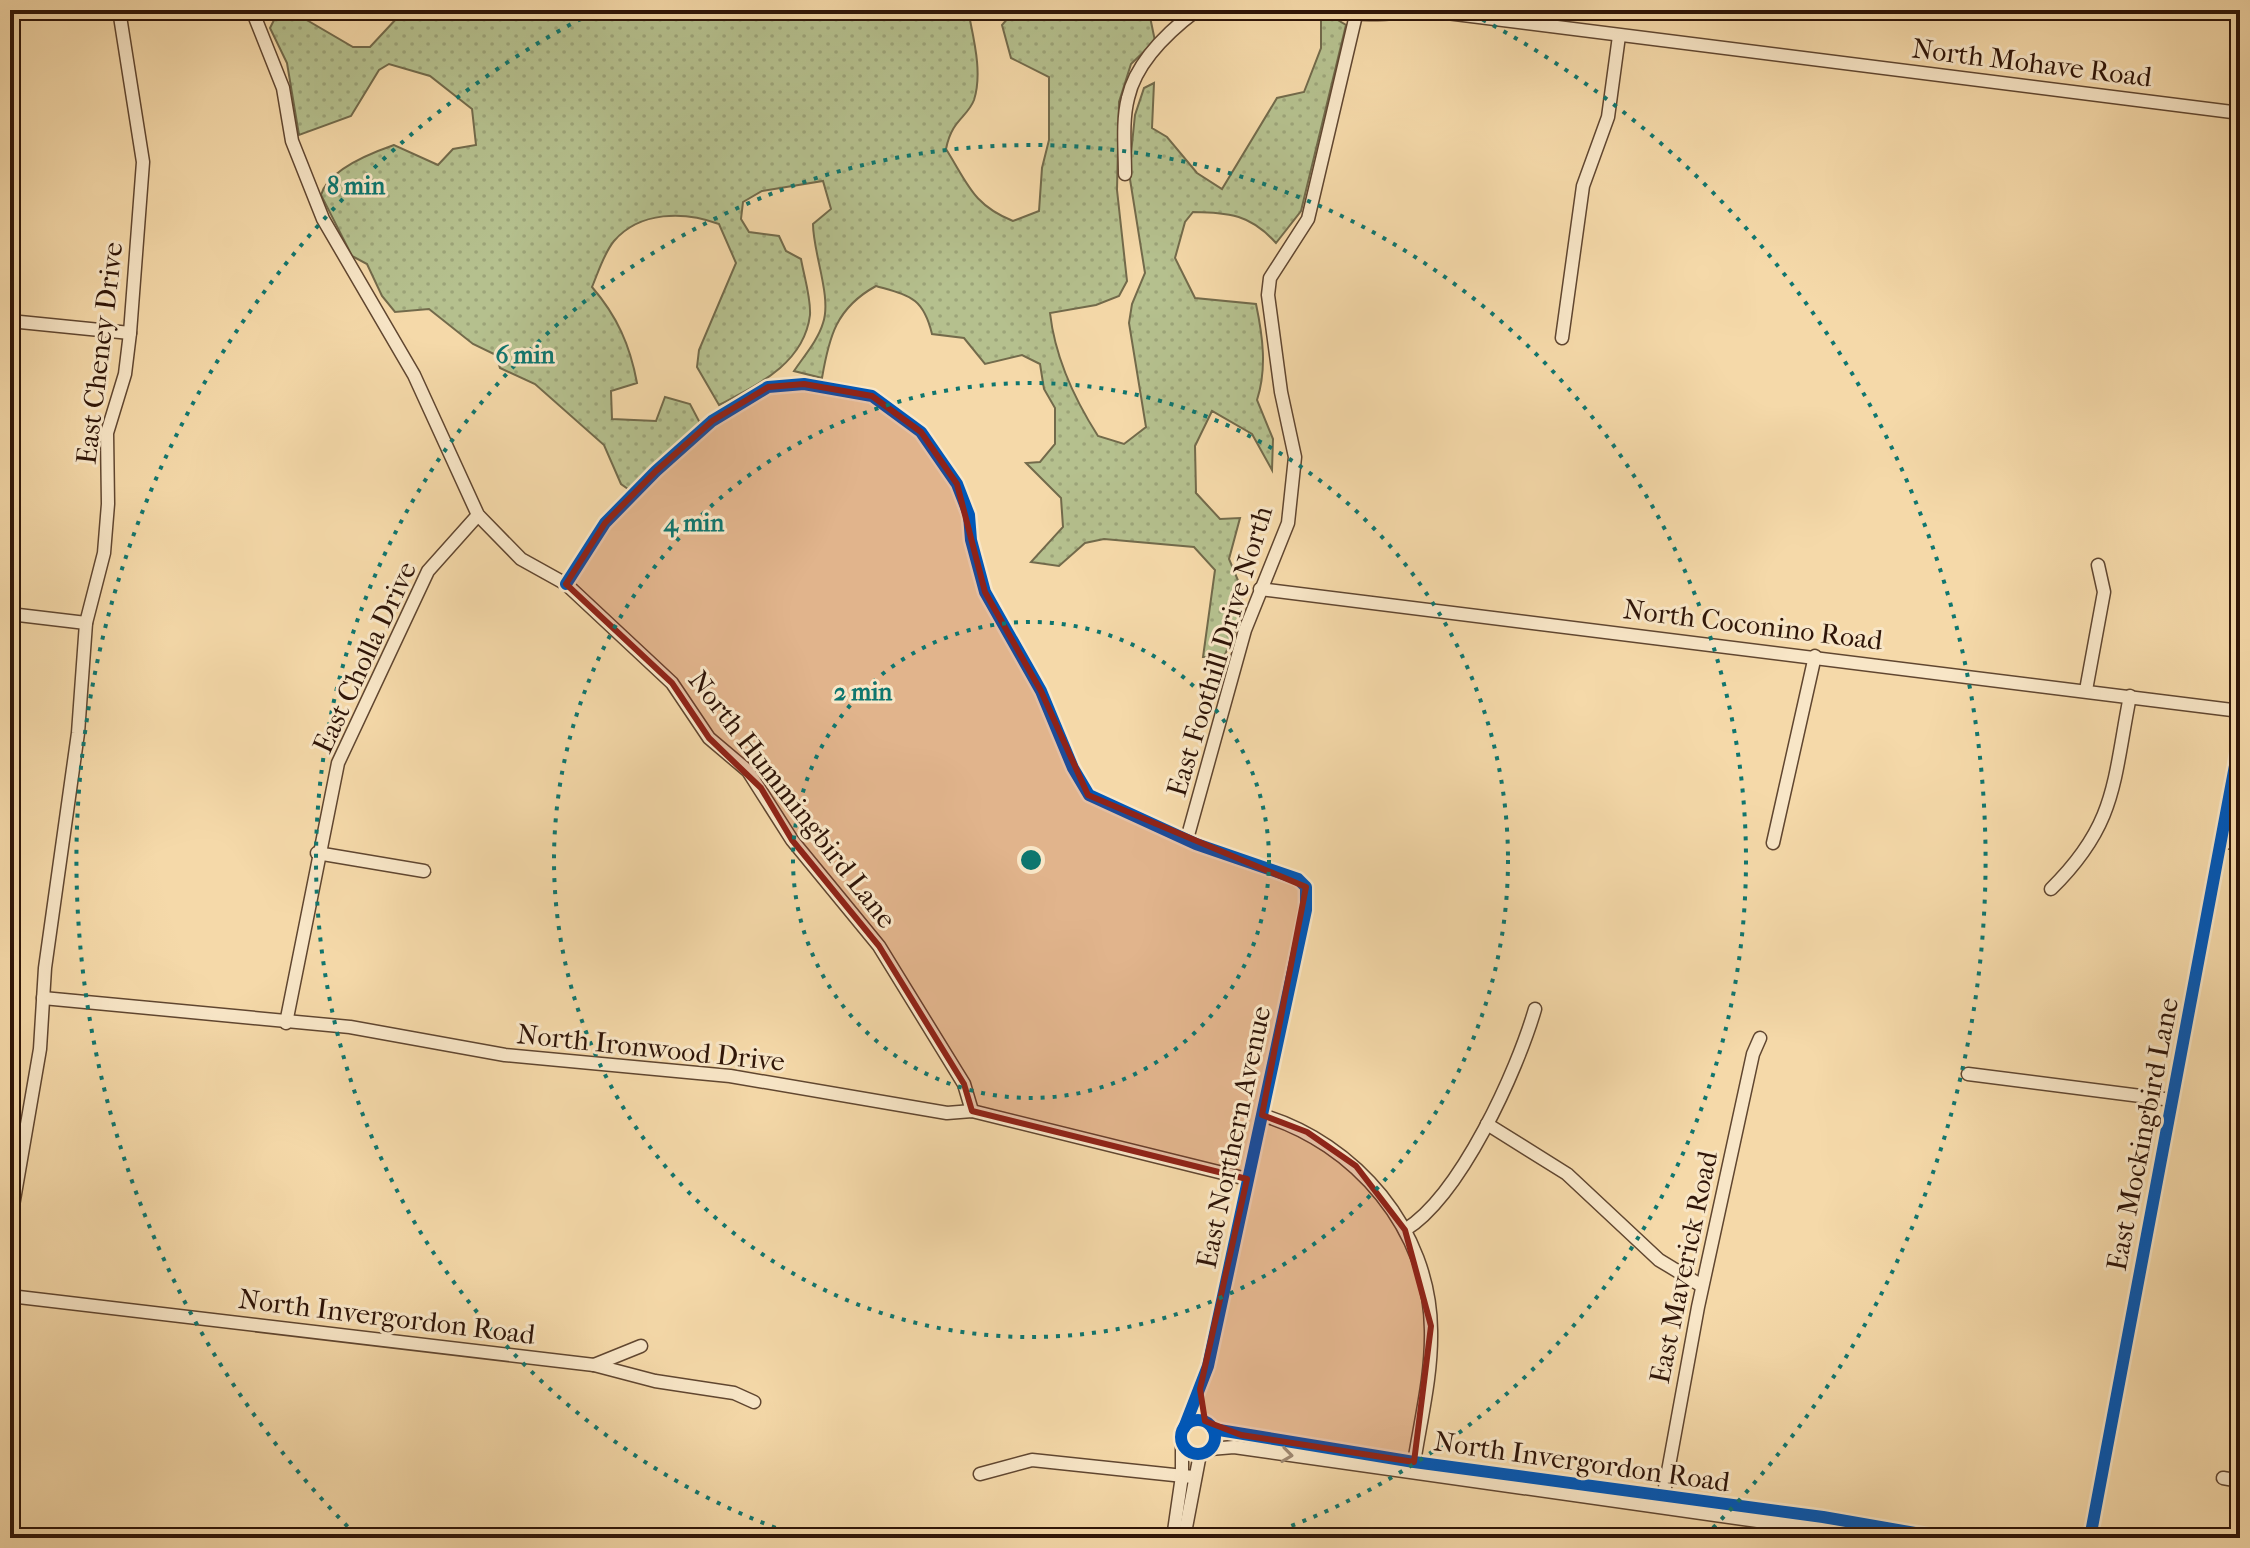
<svg xmlns="http://www.w3.org/2000/svg" width="2250" height="1548" font-family="'IM FELL French Canon',serif">
  <style>
    .grass { fill: url(#grass-dots); stroke: #726a4b; stroke-width: 2 }
    .lines { fill: none; stroke-linecap: round; stroke-linejoin: round }
    .minor-casing { stroke: #604630; stroke-width: 15 }
    .minor { stroke: #f8e6c7; stroke-width: 12 }
    .cycleway-casing { stroke: #f8e6c7; stroke-width: 17 }
    .cycleway { stroke: #0057b8; stroke-width: 12 }
    .oneway { stroke: #9e8871 }
    .marked { fill: #8f2418; fill-opacity: 0.2; stroke: #8f2418; stroke-width: 6; stroke-linejoin: round }
    .ring { fill: none; stroke: #0f766e; stroke-width: 4; stroke-dasharray: 4 8 }
    .labels { text-anchor: middle; stroke-width: 6; stroke-linejoin: round; paint-order: stroke }
    .street-label { font-size: 28px; fill: #2f1508; stroke: #f8e6c7 }
    .centre { fill: #0f766e; stroke: #f8e6c7; stroke-width: 4 }
    .ring-label { font-size: 24px; text-anchor: middle; font-weight: bold; fill: #0f766e; stroke: #f8e6c7; stroke-width: 6; stroke-linejoin: round; paint-order: stroke }
  </style>
  <defs>
    <pattern id="grass-dots" width="8" height="8" patternUnits="userSpaceOnUse" patternTransform="scale(2)"><rect width="8" height="8" fill="#b5c08e"/><path d="M2 2h.1M6 6h.1" fill="none" stroke="#9ca479" stroke-width="1.8" stroke-linecap="round"/></pattern>
  </defs>
  <rect width="100%" height="100%" fill="#f5d9a9"/>
  <filter id="stains"><feTurbulence type="fractalNoise" baseFrequency=".0025" numOctaves="4"/><feColorMatrix values="0 0 0 0 .2 0 0 0 0 .09 0 0 0 0 .02 0 0 0 .5 -.17"/></filter>
  <radialGradient id="worn" r=".72"><stop offset=".6" stop-color="#630" stop-opacity="0"/><stop offset="1" stop-color="#630" stop-opacity=".3"/></radialGradient>
  <path class="grass" d="M397,10H968C973,37 983,72 974,100C967,118 952,119 946,149C968,184 973,205 1013,221L1039,211L1042,168L1049,140V77L1011,58L1002,25L1015,10L1056,17L1057,10L1149,12L1155,41L1131,64L1119,102L1117,190L1127,281L1119,296L1096,305L1050,313C1055,357 1075,400 1098,436L1124,444L1146,427L1129,323L1132,304L1145,273L1129,173L1135,115L1144,88L1154,83L1152,128L1167,137L1197,173L1222,189L1277,98L1304,92L1321,48V10L1346,25L1301,211L1276,243C1250,214 1230,213 1193,212L1185,222L1175,258L1195,298L1256,304C1263,337 1267,369 1257,400L1273,439L1272,470L1252,434L1212,411L1195,446L1196,493L1220,519L1240,518L1229,559L1242,590L1240,620L1224,657H1203L1215,570L1194,547L1104,539L1085,543L1059,566L1031,562L1063,527L1061,498L1026,463L1040,462L1055,444V408L1044,389L1040,364L1022,355L985,364L964,338L932,334C923,297 910,296 876,286C836,308 829,337 822,378L794,371C804,356 818,340 823,323C832,297 813,253 813,224L831,209L823,181L762,191L743,202L741,219L749,232L779,236L786,251L801,259C804,276 811,298 810,315C804,364 757,385 719,405L697,367L699,350L736,263L719,224C684,211 640,211 614,241C604,253 598,273 592,287C617,316 630,345 637,383L611,391L612,419L656,421L665,397L690,404L700,423L628,489L621,484L604,445L535,384L500,368L496,355L473,344L429,309L395,312L382,296L367,264L352,256L321,195C328,170 371,153 394,145L438,165L453,149L476,145L472,109L430,76L389,64L379,70L351,116L299,135L287,63L270,28L276,16L293,12L353,47H370L397,18Z"/>
  <g class="lines">
    <g class="minor-casing">
      <g id="minor">
        <polyline points="252,10 283,88 292,141 323,219 414,375 478,515 521,559 566,584 672,683 709,738 748,771 792,840 879,946 964,1084 972,1111"/>
        <path d="M1343,10C1364,19 1412,10 1439,12L2240,113"/>
        <path d="M1125,174C1125,150 1122,121 1128,98C1136,62 1169,31 1197,10"/>
        <polyline points="10,321 130,333"/>
        <polyline points="1562,338 1583,186 1608,117 1619,36"/>
        <polyline points="566,584 605,523 656,471 712,421 768,387 804,384 872,396 921,432 957,484 969,515 971,540 985,592 1041,691 1073,768 1089,795 1196,844 1298,879 1306,887 1306,910 1208,1366 1184,1428"/>
        <polyline points="1260,589 2240,711"/>
        <polyline points="10,614 86,623"/>
        <polyline points="2086,690 2104,592 2098,565"/>
        <polyline points="1187,839 1245,630 1288,523 1295,457 1281,392 1268,295 1270,278 1308,219 1356,15"/>
        <polyline points="2221,841 2240,844"/>
        <polyline points="1773,843 1815,656"/>
        <polyline points="317,853 424,871"/>
        <path d="M2051,889C2117,824 2113,782 2130,696"/>
        <polyline points="43,998 350,1027 505,1055 730,1076 947,1113 972,1111 1247,1179"/>
        <polyline points="286,1023 338,763 428,571 478,515"/>
        <polyline points="1968,1074 2172,1100"/>
        <path d="M1262,1115C1356,1143 1430,1230 1431,1330C1432,1377 1420,1422 1413,1469"/>
        <polyline points="1487,1124 1567,1174 1659,1260 1702,1286"/>
        <polyline points="10,1223 40,1049 45,968 78,733 86,623 104,553 108,504 107,433 125,374 130,333 143,162 119,10"/>
        <path d="M1405,1230C1461,1195 1517,1071 1535,1009"/>
        <polyline points="10,1296 594,1365 655,1381 734,1393 754,1402"/>
        <polyline points="594,1365 641,1346"/>
        <circle cx="1198" cy="1437" r="17"/>
        <polyline points="1213,1429 1414,1462 1823,1517 1944,1538"/>
        <polyline points="1210,1449 1234,1447 1877,1538"/>
        <polyline points="980,1474 1032,1460 1193,1477"/>
        <polyline points="2223,1478 2240,1481"/>
        <polyline points="1662,1504 1698,1307 1753,1054 1760,1038"/>
        <polyline points="1173,1538 1182,1476 1182,1443"/>
        <polyline points="1184,1538 1200,1454"/>
        <polyline points="2090,1538 2240,739"/>
      </g>
    </g>
    <use href="#minor" class="minor"/>
    <g class="cycleway-casing">
      <g id="cycleway">
        <polyline points="566,584 605,523 656,471 712,421 768,387 804,384 872,396 921,432 957,484 969,515 971,540 985,592 1041,691 1073,768 1089,795 1196,844 1298,879 1306,887 1306,910 1208,1366 1184,1428"/>
        <circle cx="1198" cy="1437" r="17"/>
        <polyline points="1213,1429 1414,1462 1823,1517 1944,1538"/>
        <polyline points="2090,1538 2240,739"/>
      </g>
    </g>
    <use href="#cycleway" class="cycleway"/>
  </g>
  <defs><path id="oneway-chevron" d="M-2-3.5L2.5 0L-2 3.5" fill="none" stroke-width="1.6" stroke-linecap="round" stroke-linejoin="round" transform="scale(2)"/></defs>
  <use class="oneway" href="#oneway-chevron" transform="translate(1287 1455) rotate(8)"/>
  <path class="marked" d="M804,384L872,396L921,432L957,484L985,592L1041,691L1088,795L1306,887L1262,1115L1307,1132L1356,1166L1405,1230L1431,1326L1414,1462L1241,1435L1205,1421L1200,1389L1247,1179L972,1111L964,1084L879,946L792,840L761,788L709,738L672,683L566,584L605,523L656,471L712,421L768,387Z"/>
  <g class="ring">
    <circle cx="1031" cy="860" r="238"/>
    <circle cx="1031" cy="860" r="477"/>
    <path d="M798 1536A715 715 0 1 1 1264 1536"/>
    <path d="M356 1535A954 954 0 0 1 590 14M1472 14A954 954 0 0 1 1706 1535"/>
  </g>
  <g class="labels">
    <g class="street-label">
      <text transform="translate(2032 62) rotate(7)" y="10">North Mohave Road</text>
      <text transform="translate(99 353) rotate(-83)" y="10">East Cheney Drive</text>
      <text transform="translate(1753 624) rotate(7)" y="10">North Coconino Road</text>
      <text transform="translate(1219 651) rotate(-73)" y="10">East Foothill Drive North</text>
      <text transform="translate(364 657) rotate(-65)" y="10">East Cholla Drive</text>
      <text transform="translate(793 799) rotate(52)" y="10">North Hummingbird Lane</text>
      <text transform="translate(651 1047) rotate(6)" y="10">North Ironwood Drive</text>
      <text transform="translate(2142 1134) rotate(-79)" y="10">East Mockingbird Lane</text>
      <text transform="translate(1233 1137) rotate(-78)" y="10">East Northern Avenue</text>
      <text transform="translate(1683 1267) rotate(-78)" y="10">East Maverick Road</text>
      <text transform="translate(387 1316) rotate(7)" y="10">North Invergordon Road</text>
      <text transform="translate(1582 1461) rotate(8)" y="10">North Invergordon Road</text>
    </g>
  </g>
  <circle cx="1031" cy="860" r="12" class="centre"/>
  <g class="ring-label">
    <text x="356" y="194">8 min</text>
    <text x="525" y="363">6 min</text>
    <text x="694" y="531">4 min</text>
    <text x="863" y="700">2 min</text>
  </g>
  <rect width="2250" height="1548" fill="none" stroke="#f5d9a9" stroke-width="40"/>
  <rect x="12" y="12" width="2226" height="1524" fill="none" stroke="#2f1508" stroke-width="4"/>
  <rect x="20" y="20" width="2210" height="1508" fill="none" stroke="#2f1508" stroke-width="2"/>
  <rect width="100%" height="100%" filter="url(#stains)"/>
  <rect width="100%" height="100%" fill="url(#worn)"/>
</svg>
